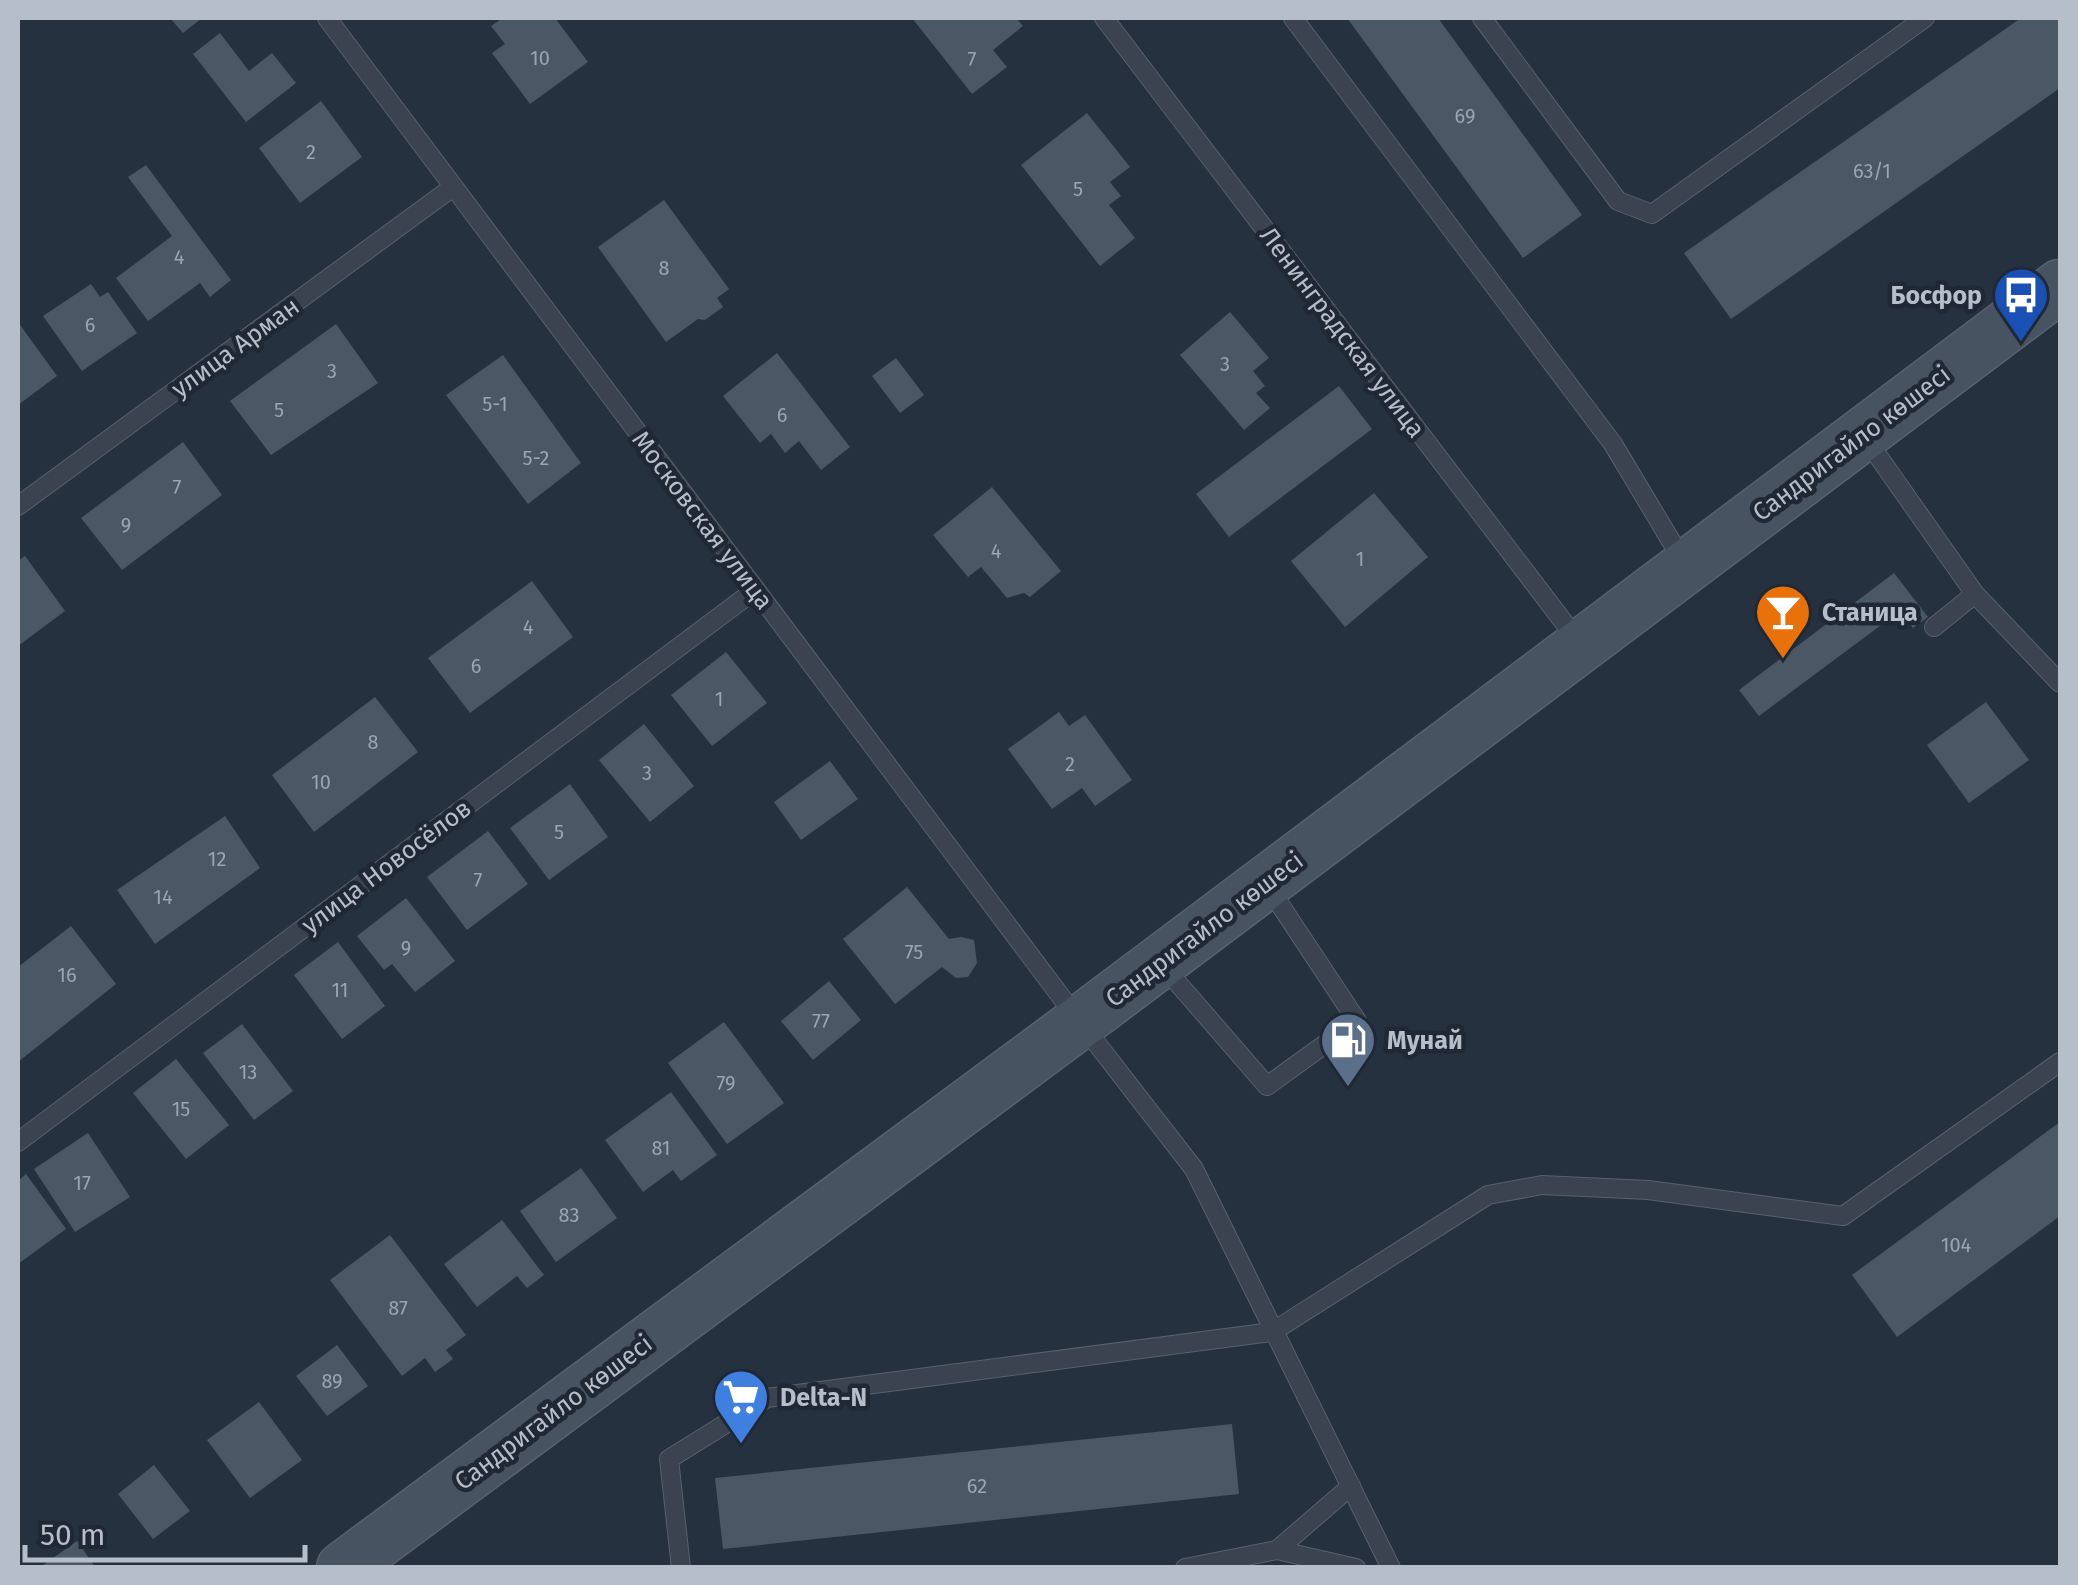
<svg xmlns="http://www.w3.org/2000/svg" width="2078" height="1585" font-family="'Fira Sans',sans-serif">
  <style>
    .building { fill: #4a5764 }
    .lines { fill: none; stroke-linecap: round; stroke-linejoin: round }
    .lane-casing { stroke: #58616c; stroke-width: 20 }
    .secondary-casing { stroke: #58616c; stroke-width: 55 }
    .lane { stroke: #3a434f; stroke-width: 18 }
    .secondary { stroke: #485361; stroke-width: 52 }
    .labels { text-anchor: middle; stroke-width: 9; stroke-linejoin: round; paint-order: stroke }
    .number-label { font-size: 20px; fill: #9ba4b0 }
    .poi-label { font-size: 25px; font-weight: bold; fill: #b6bec9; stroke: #1f2834; text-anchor: start }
    .street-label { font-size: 25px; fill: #b6bec9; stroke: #1f2834 }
  </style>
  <rect width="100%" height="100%" fill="#26313f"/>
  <g class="building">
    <polygon points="170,18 202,18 183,33"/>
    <polygon points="503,18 555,18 588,62 530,104 492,53 505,44 491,26"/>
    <polygon points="912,18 1016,18 1023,26 993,50 1007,67 972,94"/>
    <polygon points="1347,18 1438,18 1582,215 1523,258"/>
    <polygon points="2021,18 2060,18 2060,88 1731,319 1684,253"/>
    <polygon points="220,33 249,71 272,53 296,83 246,122 193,54"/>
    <polygon points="321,101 362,157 300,203 259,148"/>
    <polygon points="1087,113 1130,167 1110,182 1121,196 1109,205 1135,238 1100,266 1021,165"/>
    <polygon points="146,165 231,280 210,297 200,283 148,321 116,278 172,236 128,177"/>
    <polygon points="664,200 729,289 717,298 723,307 705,320 698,319 666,342 598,247"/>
    <polygon points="91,284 100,297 108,292 137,333 82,371 43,316"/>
    <polygon points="1230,312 1269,358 1253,371 1265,386 1256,393 1270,408 1244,430 1180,355"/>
    <polygon points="18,322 57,376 18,405"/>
    <polygon points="336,324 378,383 271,455 230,401"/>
    <polygon points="777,353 850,447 821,470 799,441 785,453 771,434 760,443 723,396"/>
    <polygon points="503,355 581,463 528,504 446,395"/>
    <polygon points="896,358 924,395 900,413 872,376"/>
    <polygon points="1339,386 1372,429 1229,537 1196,494"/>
    <polygon points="183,442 222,495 122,570 81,518"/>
    <polygon points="992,487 1061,571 1030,597 1024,593 1007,598 981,567 968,577 933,535"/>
    <polygon points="1374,493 1428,557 1345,627 1291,561"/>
    <polygon points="25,556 65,611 18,646 18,561"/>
    <polygon points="1894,573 1928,617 1913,628 1900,611 1759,716 1739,690"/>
    <polygon points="532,581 573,637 470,713 428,658"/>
    <polygon points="726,652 767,703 712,746 671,695"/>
    <polygon points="375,697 418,752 314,832 272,775"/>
    <polygon points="1986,702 2029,760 1969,803 1927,745"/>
    <polygon points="1059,712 1069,726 1085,715 1132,780 1095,806 1082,788 1052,809 1008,749"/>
    <polygon points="644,724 694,786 650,822 599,760"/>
    <polygon points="830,761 858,799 801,840 774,802"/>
    <polygon points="570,784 608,837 549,880 510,828"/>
    <polygon points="225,816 260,868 155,944 117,890"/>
    <polygon points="488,831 528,884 467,930 427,877"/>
    <polygon points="907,887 949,939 961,937 974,940 977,963 968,977 956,978 942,967 895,1004 843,939"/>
    <polygon points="406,898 455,961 415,992 392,964 384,970 357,936"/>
    <polygon points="71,926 116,984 18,1062 18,967"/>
    <polygon points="338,942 385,1006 342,1039 294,975"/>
    <polygon points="829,981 861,1020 813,1060 781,1021"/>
    <polygon points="724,1022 784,1103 727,1144 668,1063"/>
    <polygon points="242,1024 293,1091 254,1120 203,1053"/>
    <polygon points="176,1059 229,1125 186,1159 133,1093"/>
    <polygon points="671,1092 717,1155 681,1181 673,1170 643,1192 605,1140"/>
    <polygon points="2060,1122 2060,1216 1897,1337 1852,1275"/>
    <polygon points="88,1133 130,1197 75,1232 34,1169"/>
    <polygon points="581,1168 617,1218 556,1262 520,1211"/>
    <polygon points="26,1174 66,1229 18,1264 18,1181"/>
    <polygon points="502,1220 544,1275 527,1288 517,1276 477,1307 444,1264"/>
    <polygon points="390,1235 466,1335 446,1350 453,1359 435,1372 425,1358 402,1376 330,1280"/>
    <polygon points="337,1345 368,1386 327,1416 296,1376"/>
    <polygon points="259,1402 302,1460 250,1498 207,1440"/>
    <polygon points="1232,1424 1239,1494 723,1549 715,1478"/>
    <polygon points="154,1465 190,1511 153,1539 118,1494"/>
    <polygon points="77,1541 96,1568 39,1568"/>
  </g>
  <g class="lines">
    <g class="lane-casing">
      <g id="lane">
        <polyline points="327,18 1080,1022 1194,1169 1391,1568"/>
        <polyline points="1104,18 1578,641"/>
        <polyline points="1293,18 1613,444 1683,561"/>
        <polyline points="1482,18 1618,201 1652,214 1925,18"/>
        <polyline points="1866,439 1975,594 2060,683"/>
        <polyline points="18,506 453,187"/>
        <polyline points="1934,627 1975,594"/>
        <polyline points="1163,966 1267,1086 1357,1021 1269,888"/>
        <polyline points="18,1142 755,590"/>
        <polyline points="1277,1550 1351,1486"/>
        <polyline points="681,1568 669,1459 767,1398 1272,1332 1488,1195 1542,1185 1648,1190 1843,1216 2060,1062"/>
        <polyline points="1185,1568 1277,1550 1356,1568"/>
      </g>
    </g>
    <g class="secondary-casing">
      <polyline id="secondary" points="343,1568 1080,1022 2060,286"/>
    </g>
    <use href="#lane" class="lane"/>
    <use href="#secondary" class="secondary"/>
  </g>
  <defs>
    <g id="bus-pin" transform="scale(2.875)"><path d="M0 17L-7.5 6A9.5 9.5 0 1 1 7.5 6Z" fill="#1a4fb4" stroke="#1f2834"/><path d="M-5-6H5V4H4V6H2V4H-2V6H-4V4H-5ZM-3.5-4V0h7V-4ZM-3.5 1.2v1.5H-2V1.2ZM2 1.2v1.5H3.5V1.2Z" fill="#fff"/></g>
    <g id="bar-pin" transform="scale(2.875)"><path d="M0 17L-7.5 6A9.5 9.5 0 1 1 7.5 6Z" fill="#e8710a" stroke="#1f2834"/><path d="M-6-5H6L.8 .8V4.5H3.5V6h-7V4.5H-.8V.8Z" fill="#fff"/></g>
    <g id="fuel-pin" transform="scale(2.875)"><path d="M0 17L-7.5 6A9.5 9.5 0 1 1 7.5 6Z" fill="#5c6f8a" stroke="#1f2834"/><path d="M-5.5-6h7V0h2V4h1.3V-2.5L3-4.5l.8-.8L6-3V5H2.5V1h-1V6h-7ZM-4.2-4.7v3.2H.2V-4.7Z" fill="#fff"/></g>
    <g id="supermarket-pin" transform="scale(2.875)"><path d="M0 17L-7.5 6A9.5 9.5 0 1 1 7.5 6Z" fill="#3f7fe0" stroke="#1f2834"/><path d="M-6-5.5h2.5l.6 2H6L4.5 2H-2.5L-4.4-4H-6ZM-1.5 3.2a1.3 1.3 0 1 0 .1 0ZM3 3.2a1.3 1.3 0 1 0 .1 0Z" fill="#fff"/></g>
  </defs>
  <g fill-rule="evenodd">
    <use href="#bus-pin" x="2021" y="295"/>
    <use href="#bar-pin" x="1783" y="612"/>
    <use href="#fuel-pin" x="1348" y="1040"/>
    <use href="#supermarket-pin" x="741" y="1397"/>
  </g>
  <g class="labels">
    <g class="number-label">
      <text x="540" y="65">10</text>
      <text x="972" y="66">7</text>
      <text x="1465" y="123">69</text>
      <text x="311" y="159">2</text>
      <text x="1872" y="178">63/1</text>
      <text x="1078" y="196">5</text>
      <text x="179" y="264">4</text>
      <text x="664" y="275">8</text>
      <text x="90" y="332">6</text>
      <text x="1225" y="371">3</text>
      <text x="332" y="378">3</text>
      <text x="495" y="411">5-1</text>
      <text x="279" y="417">5</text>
      <text x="782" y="422">6</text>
      <text x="536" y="465">5-2</text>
      <text x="177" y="494">7</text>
      <text x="126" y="532">9</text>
      <text x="996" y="558">4</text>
      <text x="1360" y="566">1</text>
      <text x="528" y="634">4</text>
      <text x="476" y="673">6</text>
      <text x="719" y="706">1</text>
      <text x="373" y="749">8</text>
      <text x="1070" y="771">2</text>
      <text x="647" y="780">3</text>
      <text x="321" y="789">10</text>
      <text x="559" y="839">5</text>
      <text x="217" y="866">12</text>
      <text x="478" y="887">7</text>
      <text x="163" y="904">14</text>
      <text x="406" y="955">9</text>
      <text x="914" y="959">75</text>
      <text x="67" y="982">16</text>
      <text x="340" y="997">11</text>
      <text x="821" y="1028">77</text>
      <text x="248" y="1079">13</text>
      <text x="726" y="1090">79</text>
      <text x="181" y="1116">15</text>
      <text x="661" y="1155">81</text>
      <text x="82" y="1190">17</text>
      <text x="569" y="1222">83</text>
      <text x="1956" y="1252">104</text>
      <text x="398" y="1315">87</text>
      <text x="332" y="1388">89</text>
      <text x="977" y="1493">62</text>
    </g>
    <g class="poi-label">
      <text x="1982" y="304" text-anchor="end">Босфор</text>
      <text x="1822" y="621">Станица</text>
      <text x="1387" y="1049">Мунай</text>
      <text x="780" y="1406">Delta-N</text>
    </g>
    <g class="street-label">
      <text transform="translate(1343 332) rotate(53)" y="9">Ленинградская улица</text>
      <text transform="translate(235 347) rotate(-36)" y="9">улица Арман</text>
      <text transform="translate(1851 443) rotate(-37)" y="9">Сандригайло көшесі</text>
      <text transform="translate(703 520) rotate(53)" y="9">Московская улица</text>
      <text transform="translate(386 866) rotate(-37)" y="9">улица Новосёлов</text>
      <text transform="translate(1204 929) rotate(-37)" y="9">Сандригайло көшесі</text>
      <text transform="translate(553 1412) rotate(-37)" y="9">Сандригайло көшесі</text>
    </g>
  </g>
  <rect width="2078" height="1585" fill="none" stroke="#b6bec9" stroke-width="40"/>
  <path d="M25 1545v15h280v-15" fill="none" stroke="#b6bec9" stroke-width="5"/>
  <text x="40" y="1545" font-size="30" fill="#b6bec9" stroke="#1f2834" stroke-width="8" paint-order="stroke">50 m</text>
</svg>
